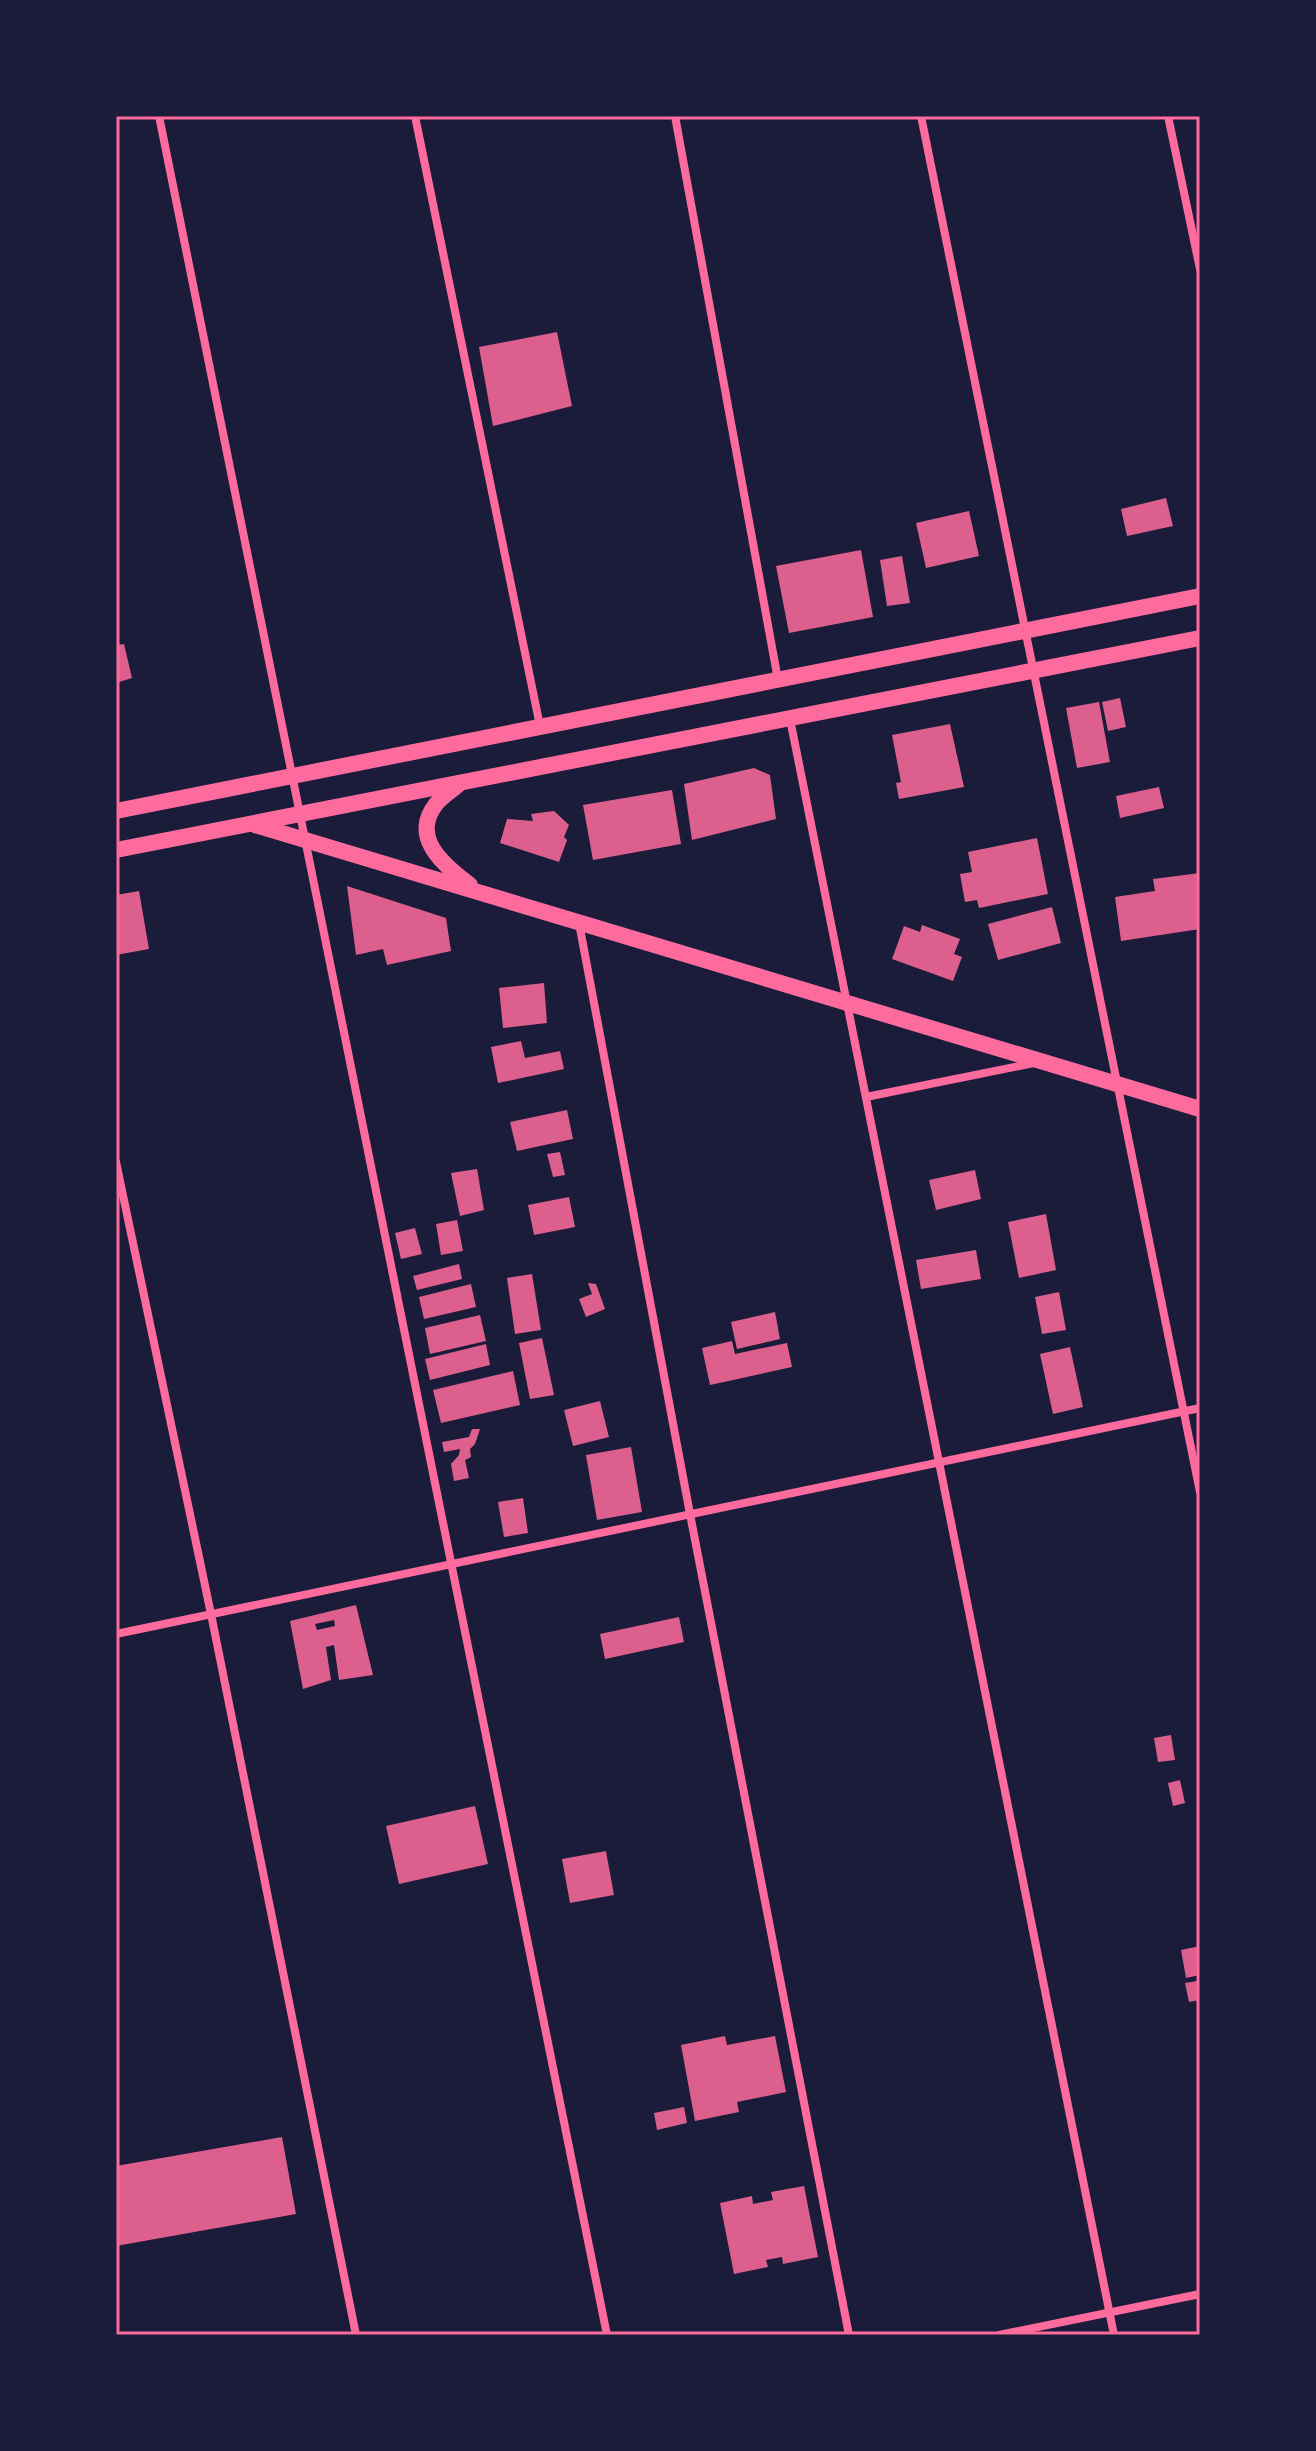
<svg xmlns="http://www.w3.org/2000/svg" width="1316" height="2451" font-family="'Golos Text',sans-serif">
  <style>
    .building { fill: #dd5f8e; fill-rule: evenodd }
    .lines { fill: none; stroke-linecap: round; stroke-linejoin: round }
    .minor { stroke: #ff6b9d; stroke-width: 8 }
    .secondary { stroke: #ff6b9d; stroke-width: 16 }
    .neatline { fill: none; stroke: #ff6b9d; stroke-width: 3 }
  </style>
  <rect width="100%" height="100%" fill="#1b1b3a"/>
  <g class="building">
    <polygon points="557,332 572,406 493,426 479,347"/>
    <polygon points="1166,498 1173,526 1127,536 1121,509"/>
    <polygon points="969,511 979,556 926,568 916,523"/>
    <polygon points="861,550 873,617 789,633 776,566"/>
    <polygon points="902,556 910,603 887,606 880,560"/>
    <polygon points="124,644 132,678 116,683 116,645"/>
    <polygon points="1120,698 1126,727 1108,731 1102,702"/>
    <polygon points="1099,702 1110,762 1077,768 1066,708"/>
    <polygon points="950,724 964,787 899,799 896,783 901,782 892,735"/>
    <polygon points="754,768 770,775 776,819 692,840 684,784"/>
    <polygon points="1159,787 1164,808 1120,818 1116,796"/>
    <polygon points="672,790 681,844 593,860 583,805"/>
    <polygon points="554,811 569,825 564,837 567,840 559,862 500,843 507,819 533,821 531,814"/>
    <polygon points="1037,838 1048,894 979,908 977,900 965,902 960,874 972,872 968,852"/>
    <polygon points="1200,873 1200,929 1121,941 1115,897 1155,891 1153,879"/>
    <polygon points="347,886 446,918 451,951 387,965 383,949 356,955"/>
    <polygon points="139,891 149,949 116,955 116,895"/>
    <polygon points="1052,907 1061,943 998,960 988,924"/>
    <polygon points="922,925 960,939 954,954 962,957 953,981 892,959 904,926 920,932"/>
    <polygon points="544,983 547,1023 503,1028 499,988"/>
    <polygon points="521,1041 525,1058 560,1051 564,1069 498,1083 491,1047"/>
    <polygon points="567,1110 573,1139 517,1151 510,1122"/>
    <polygon points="560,1152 565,1175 553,1177 547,1154"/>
    <polygon points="477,1169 484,1210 460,1216 451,1173"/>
    <polygon points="975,1170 981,1199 936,1210 929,1180"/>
    <polygon points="569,1197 575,1227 534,1235 528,1205"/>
    <polygon points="1046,1214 1056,1270 1019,1278 1008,1222"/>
    <polygon points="457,1220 463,1251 441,1255 436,1224"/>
    <polygon points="415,1228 422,1254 401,1259 395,1233"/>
    <polygon points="976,1250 981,1279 921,1289 916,1260"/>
    <polygon points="459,1264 462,1279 417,1290 413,1276"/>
    <polygon points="532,1274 541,1330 515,1334 507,1278"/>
    <polygon points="588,1283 596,1284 605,1309 586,1317 579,1299 592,1294"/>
    <polygon points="471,1284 476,1307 424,1319 419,1297"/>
    <polygon points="1059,1292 1066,1330 1042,1334 1035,1297"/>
    <polygon points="775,1312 780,1339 737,1349 731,1322"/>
    <polygon points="480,1315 486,1341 430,1354 425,1328"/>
    <polygon points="542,1338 554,1395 530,1399 519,1343"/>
    <polygon points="732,1341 735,1354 787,1343 792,1367 710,1385 702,1348"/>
    <polygon points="486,1344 490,1365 430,1380 425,1359"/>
    <polygon points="1070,1347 1083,1407 1053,1414 1040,1354"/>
    <polygon points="513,1371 520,1405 441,1423 433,1390"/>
    <polygon points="600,1401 609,1437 573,1446 564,1410"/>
    <polygon points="472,1429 480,1429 475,1444 470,1449 471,1457 465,1460 469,1478 454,1481 451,1464 459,1455 460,1449 444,1452 442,1442 469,1437"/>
    <polygon points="631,1447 642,1512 597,1520 586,1455"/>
    <polygon points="523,1498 528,1533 504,1537 498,1502"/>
    <path d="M356,1605L373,1675L339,1680L334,1645L326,1647L331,1680L303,1689L290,1621ZM334,1620L335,1626L317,1630L315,1624Z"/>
    <polygon points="679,1617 684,1642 605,1659 600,1634"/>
    <polygon points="1171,1735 1175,1760 1158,1762 1154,1738"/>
    <polygon points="1180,1780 1185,1803 1173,1806 1168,1783"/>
    <polygon points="475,1806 488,1864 399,1884 386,1826"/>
    <polygon points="606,1851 614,1895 570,1903 562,1859"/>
    <polygon points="1200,1946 1200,1975 1186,1978 1181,1950"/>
    <polygon points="1197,1981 1200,2000 1189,2002 1185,1983"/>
    <polygon points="725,2036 727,2045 775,2036 786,2092 737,2102 739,2112 695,2121 681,2045"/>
    <polygon points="684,2107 687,2123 657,2130 654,2113"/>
    <polygon points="282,2137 296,2214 116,2246 116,2166"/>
    <polygon points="804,2186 818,2257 783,2264 782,2257 766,2260 768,2267 734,2274 720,2203 752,2196 753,2204 773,2200 771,2192"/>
  </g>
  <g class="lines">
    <g class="minor">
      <polyline points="159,116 607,2335"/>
      <polyline points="415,116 540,726"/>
      <polyline points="675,116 778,680"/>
      <polyline points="921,116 1200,1492"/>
      <polyline points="1168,116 1200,269"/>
      <polyline points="790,719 1114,2335"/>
      <polyline points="579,923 690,1514 849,2335"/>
      <polyline points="866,1097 1034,1063"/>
      <polyline points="116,1162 211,1614 356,2335"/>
      <polyline points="116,1634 1200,1408"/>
      <polyline points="999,2335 1200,2294"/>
    </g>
    <g class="secondary">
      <path d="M460,783C453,790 442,796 436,804C409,839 446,866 470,885"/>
      <polyline points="116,811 1200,596"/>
      <polyline points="255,825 1200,1109"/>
      <polyline points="116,850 1200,638"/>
    </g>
  </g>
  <rect width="1316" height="2451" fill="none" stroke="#1b1b3a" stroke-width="236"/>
  <rect x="118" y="118" width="1080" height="2215" class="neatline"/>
</svg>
